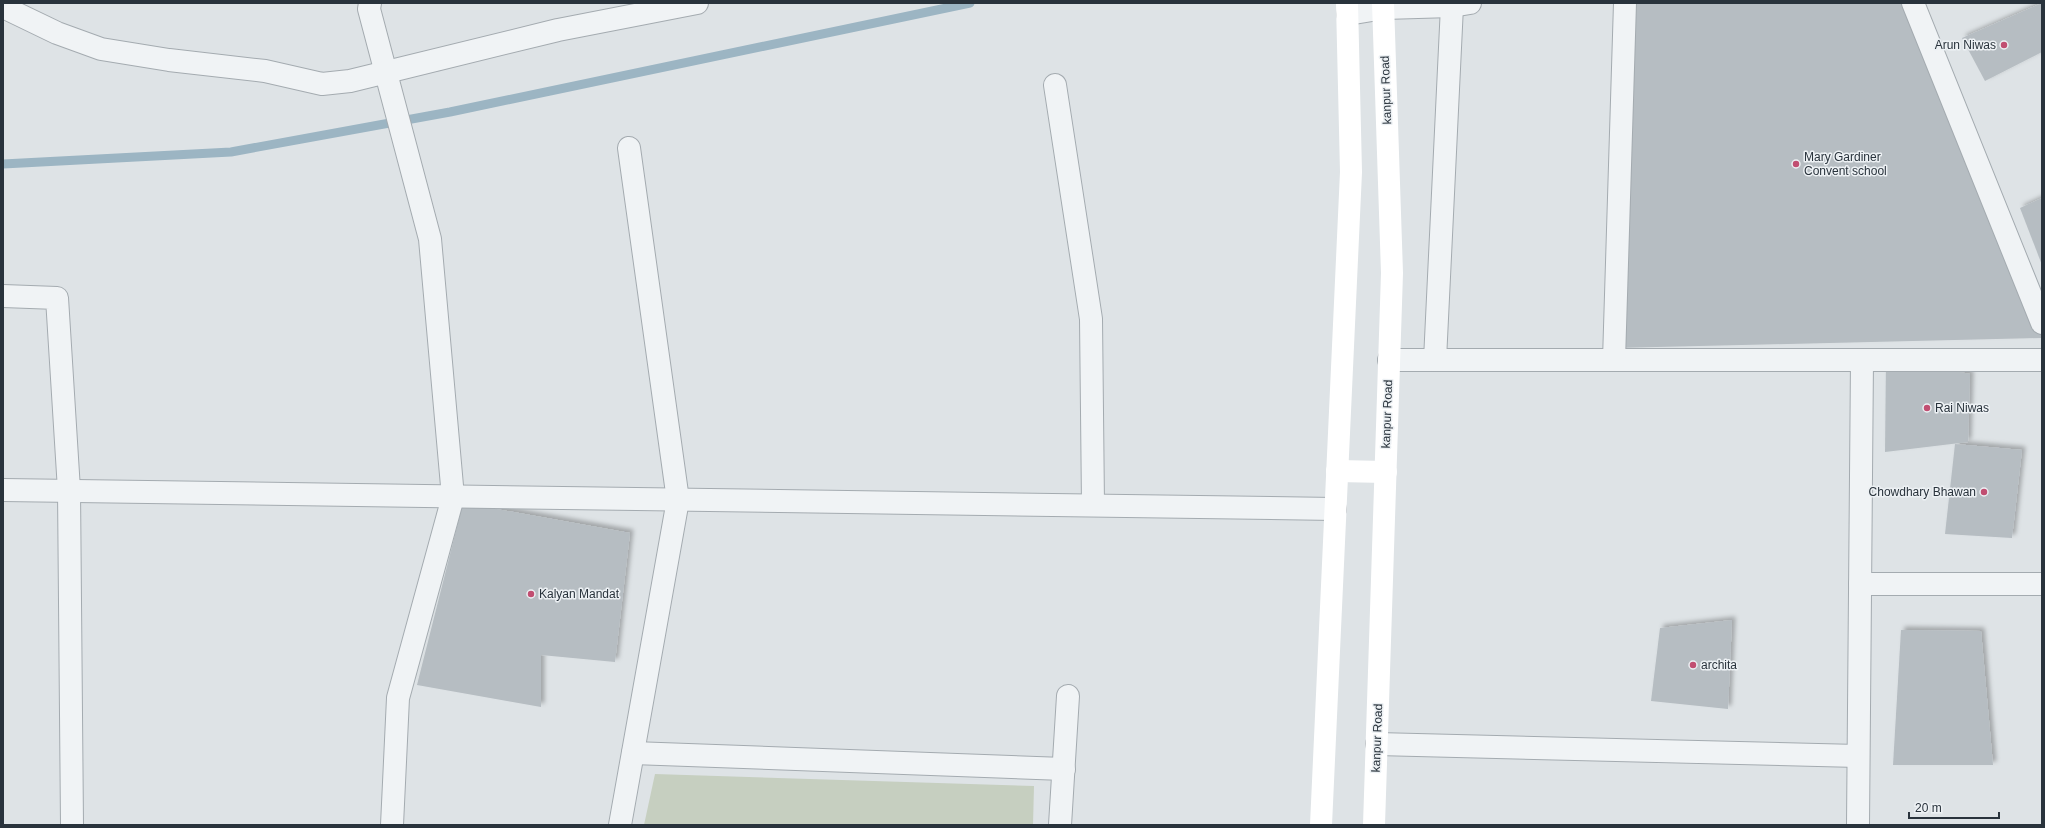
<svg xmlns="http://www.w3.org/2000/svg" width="2045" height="828" font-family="Helvetica,sans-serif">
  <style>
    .green { fill: #c6cfc0 }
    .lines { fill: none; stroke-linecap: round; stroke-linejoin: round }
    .stream { stroke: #9cb5c3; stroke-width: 9 }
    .building { fill: #b6bdc2; filter: url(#shadow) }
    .street-casing { stroke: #a4abb0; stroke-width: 24 }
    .street { stroke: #f0f3f5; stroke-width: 22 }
    .secondary { stroke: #fff; stroke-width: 22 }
    .poi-dot { fill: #c14e71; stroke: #edf1f4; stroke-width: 1.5 }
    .labels { text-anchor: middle; stroke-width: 3; stroke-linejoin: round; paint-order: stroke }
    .poi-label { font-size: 12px; fill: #29333c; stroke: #edf1f4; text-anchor: start }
    .street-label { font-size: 12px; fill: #29333c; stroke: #edf1f4 }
  </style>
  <defs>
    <filter id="shadow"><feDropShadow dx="3.5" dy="-3.5" stdDeviation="2" flood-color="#0004"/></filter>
  </defs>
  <rect width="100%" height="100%" fill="#dee3e6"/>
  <polygon class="green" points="655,774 1034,786 1033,825 644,825"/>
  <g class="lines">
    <polyline class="stream" points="3,164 231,152 450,112 970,3"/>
  </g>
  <g class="building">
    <polygon points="1625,3 1903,3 2042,324 2042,338 1614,348"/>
    <polygon points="2042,3 2042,52 1985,81 1962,38"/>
    <polygon points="2042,198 2042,265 2020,208"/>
    <polygon points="1886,360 1897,360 1970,374 1968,442 1885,452"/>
    <polygon points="1955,444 2022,450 2012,538 1945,534"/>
    <polygon points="463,503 630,533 615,662 541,655 541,707 417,685"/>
    <polygon points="1732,620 1728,709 1651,701 1660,628"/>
    <polygon points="1901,630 1981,631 1993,765 1893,765"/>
  </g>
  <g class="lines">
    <g class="street-casing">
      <g id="street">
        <polyline points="370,3 369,9 430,239 453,497 398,698 392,825"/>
        <polyline points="1913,3 2042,323"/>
        <polyline points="3,7 57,33 101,49 169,60 265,71 322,84 350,81 558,30 697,3"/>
        <polyline points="1348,14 1384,8 1452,6 1470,3"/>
        <polyline points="1055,85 1091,319 1093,505"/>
        <polyline points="3,296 57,298 69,490 72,825"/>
        <polyline points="1389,360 2042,360"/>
        <polyline points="1435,360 1452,6"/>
        <polyline points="1614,360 1625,3"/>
        <polyline points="3,490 1335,509"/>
        <polyline points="1860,584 2042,584"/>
        <polyline points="1377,744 1858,756"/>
        <polyline points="633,753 1064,769"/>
        <polyline points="620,825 678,500 629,148"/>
        <polyline points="1060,825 1068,696"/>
        <polyline points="1858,825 1862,360"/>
      </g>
    </g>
    <use href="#street" class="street"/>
    <g class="secondary">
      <polyline points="1337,471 1386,472"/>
      <polyline points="1321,825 1351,172 1347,3"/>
      <polyline points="1374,825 1392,273 1383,3"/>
    </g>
  </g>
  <g class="poi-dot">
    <circle cx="2004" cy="45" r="4"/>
    <circle cx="1796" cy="164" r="4"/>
    <circle cx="1927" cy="408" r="4"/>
    <circle cx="1984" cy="492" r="4"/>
    <circle cx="531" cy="594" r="4"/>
    <circle cx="1693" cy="665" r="4"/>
  </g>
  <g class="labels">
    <g class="poi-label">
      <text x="1996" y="49" text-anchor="end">Arun Niwas</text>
      <text x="1804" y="161">Mary Gardiner<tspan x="1804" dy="14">Convent school</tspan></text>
      <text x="1935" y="412">Rai Niwas</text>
      <text x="1976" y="496" text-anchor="end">Chowdhary Bhawan</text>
      <text x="539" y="598">Kalyan Mandat</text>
      <text x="1701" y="669">archita</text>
    </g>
    <g class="street-label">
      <text transform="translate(1386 90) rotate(-92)" y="4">kanpur Road</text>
      <text transform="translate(1387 414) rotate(-88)" y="4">kanpur Road</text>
      <text transform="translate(1377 738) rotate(-88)" y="4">kanpur Road</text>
    </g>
  </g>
  <rect width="2045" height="828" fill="none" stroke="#29333c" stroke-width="8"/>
  <path d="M1909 812v6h90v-6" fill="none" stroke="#29333c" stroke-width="2"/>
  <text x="1915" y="812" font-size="12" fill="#29333c" stroke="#edf1f4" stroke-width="3" paint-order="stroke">20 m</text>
</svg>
